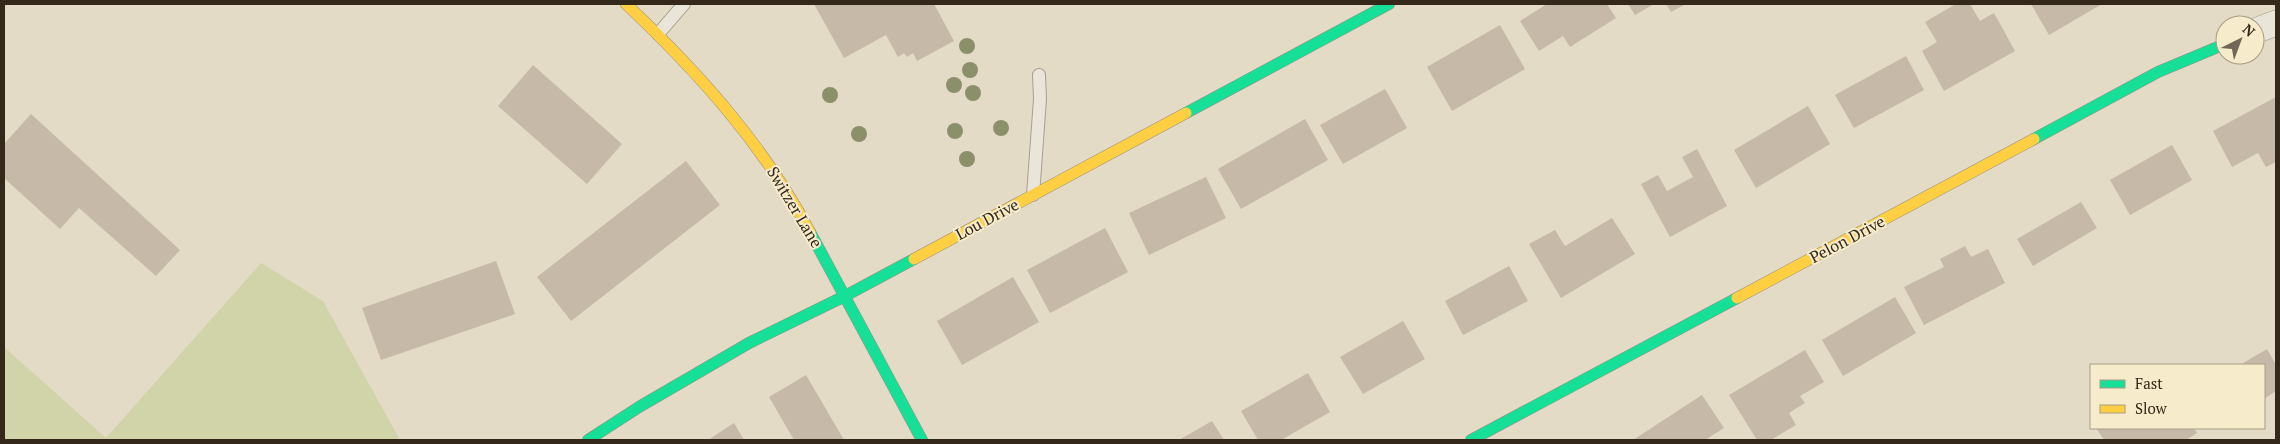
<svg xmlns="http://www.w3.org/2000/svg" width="2280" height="444" font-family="'PT Serif',serif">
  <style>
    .green { fill: #d1d3a8 }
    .building { fill: #c6b9a7 }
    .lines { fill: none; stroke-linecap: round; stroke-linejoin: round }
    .lane-casing { stroke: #a79f90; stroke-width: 14 }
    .street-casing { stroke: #a79f90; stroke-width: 26 }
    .fast-casing { stroke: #978f80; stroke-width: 12 }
    .slow-casing { stroke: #978f80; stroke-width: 12 }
    .lane { stroke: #eae5d9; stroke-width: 12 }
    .street { stroke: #eae5d9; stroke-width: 25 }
    .fast { stroke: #16e098; stroke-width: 11 }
    .slow { stroke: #ffcf43; stroke-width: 11 }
    .tree { fill: #8b906b }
    .labels { text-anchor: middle; stroke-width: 4; stroke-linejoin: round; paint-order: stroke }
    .street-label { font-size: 16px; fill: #34281a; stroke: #f6ebca }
  </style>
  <rect width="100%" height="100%" fill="#e3dbc6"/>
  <polygon class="green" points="261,263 323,301 400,440 4,440 4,347 106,438"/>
  <g class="building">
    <polygon points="814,4 934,4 954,41 917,61 913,53 907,57 904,53 898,57 886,35 844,58"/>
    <polygon points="1547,4 1607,4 1616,18 1570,47 1563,36 1539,51 1520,21"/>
    <polygon points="1628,4 1654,4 1635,15"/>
    <polygon points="1666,4 1686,4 1671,12"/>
    <polygon points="1956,4 1970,4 1980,21 1994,13 2015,51 1944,91 1922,51 1937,42 1925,22"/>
    <polygon points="2031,4 2102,4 2049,35"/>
    <polygon points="1500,25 1525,69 1452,111 1427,67"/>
    <polygon points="1906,56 1924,90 1854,128 1835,95"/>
    <polygon points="533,65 622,144 587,184 498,106"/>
    <polygon points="1385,89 1407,128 1343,164 1320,125"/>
    <polygon points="2276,97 2276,162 2266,167 2258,153 2232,167 2213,131"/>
    <polygon points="1808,106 1830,144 1756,188 1734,150"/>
    <polygon points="31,114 180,250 156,276 79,208 60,229 4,178 4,144"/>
    <polygon points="1305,119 1328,160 1241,209 1218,169"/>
    <polygon points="2172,145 2192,180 2130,215 2110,180"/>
    <polygon points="1697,149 1727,206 1670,237 1641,184 1658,175 1667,191 1693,177 1682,157"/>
    <polygon points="686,161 720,205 571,321 537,277"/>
    <polygon points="1206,177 1226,218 1149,255 1129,213"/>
    <polygon points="2081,202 2097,228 2033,266 2017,239"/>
    <polygon points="1612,218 1635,254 1561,298 1529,244 1555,230 1565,246"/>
    <polygon points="1105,228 1128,272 1050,313 1027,270"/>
    <polygon points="1965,246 1971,257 1988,249 2005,283 1924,325 1904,287 1944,267 1940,259"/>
    <polygon points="496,261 515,314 381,360 362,308"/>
    <polygon points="1509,266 1528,301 1463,335 1445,301"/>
    <polygon points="1013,277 1039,322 962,365 937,321"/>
    <polygon points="1895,297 1916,333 1843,376 1822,340"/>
    <polygon points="1403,321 1425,359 1363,394 1340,357"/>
    <polygon points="2267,349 2276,365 2276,391 2264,399 2264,365 2240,365"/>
    <polygon points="1805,350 1824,382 1800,396 1805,403 1789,413 1796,425 1771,440 1757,440 1729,395"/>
    <polygon points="1308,373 1330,412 1281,440 1258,440 1241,411"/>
    <polygon points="806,375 844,440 794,440 769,397"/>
    <polygon points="1702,395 1724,428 1705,440 1633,440"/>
    <polygon points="1212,421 1224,440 1179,440"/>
    <polygon points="734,423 744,440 708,440"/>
    <polygon points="2096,428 2194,428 2197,433 2186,440 2104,440"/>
  </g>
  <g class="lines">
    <g class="lane-casing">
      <g id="lane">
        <polyline points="658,34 684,4"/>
        <polyline points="1033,195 1040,99 1039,75"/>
      </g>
    </g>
    <g class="street-casing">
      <polyline id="street" points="2255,31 2276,23"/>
    </g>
    <g class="fast-casing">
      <g id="fast">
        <polyline points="1186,113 1389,4"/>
        <polyline points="2034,139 2158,72 2225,44"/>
        <polyline points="810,232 922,440"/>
        <polyline points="588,440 639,407 749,343 845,296 914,259"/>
        <polyline points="1471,440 1737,298"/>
      </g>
    </g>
    <g class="slow-casing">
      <g id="slow">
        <path d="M626,4C698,72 763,144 810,232"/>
        <polyline points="914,259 1186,113"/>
        <polyline points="1737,298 2034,139"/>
      </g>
    </g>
    <use href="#lane" class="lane"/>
    <use href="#street" class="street"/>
    <use href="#fast" class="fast"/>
    <use href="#slow" class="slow"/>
  </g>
  <g class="tree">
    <circle cx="967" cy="46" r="8"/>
    <circle cx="970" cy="70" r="8"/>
    <circle cx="954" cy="85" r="8"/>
    <circle cx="973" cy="93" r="8"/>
    <circle cx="830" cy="95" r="8"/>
    <circle cx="1001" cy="128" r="8"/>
    <circle cx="955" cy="131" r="8"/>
    <circle cx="859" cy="134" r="8"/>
    <circle cx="967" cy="159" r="8"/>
  </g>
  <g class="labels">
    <g class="street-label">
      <text transform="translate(795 207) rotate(59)" y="6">Switzer Lane</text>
      <text transform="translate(987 219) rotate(-28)" y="6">Lou Drive</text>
      <text transform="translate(1847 239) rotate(-28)" y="6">Pelon Drive</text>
    </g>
  </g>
  <rect width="2280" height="444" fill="none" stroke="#34281a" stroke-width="10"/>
  <rect x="2090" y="364" width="175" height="65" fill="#f6ebca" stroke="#a89d84"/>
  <rect x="2100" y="380" width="25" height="8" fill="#16e098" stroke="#a89d84"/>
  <text x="2135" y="389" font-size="15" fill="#34281a">Fast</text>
  <rect x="2100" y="405" width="25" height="8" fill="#ffcf43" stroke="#a89d84"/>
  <text x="2135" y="414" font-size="15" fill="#34281a">Slow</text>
  <g transform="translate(2240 40) rotate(42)"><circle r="24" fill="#f6ebca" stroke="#a89d84"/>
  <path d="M0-4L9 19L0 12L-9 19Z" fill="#716756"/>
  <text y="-8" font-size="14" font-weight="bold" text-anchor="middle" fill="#34281a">N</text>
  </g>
</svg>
